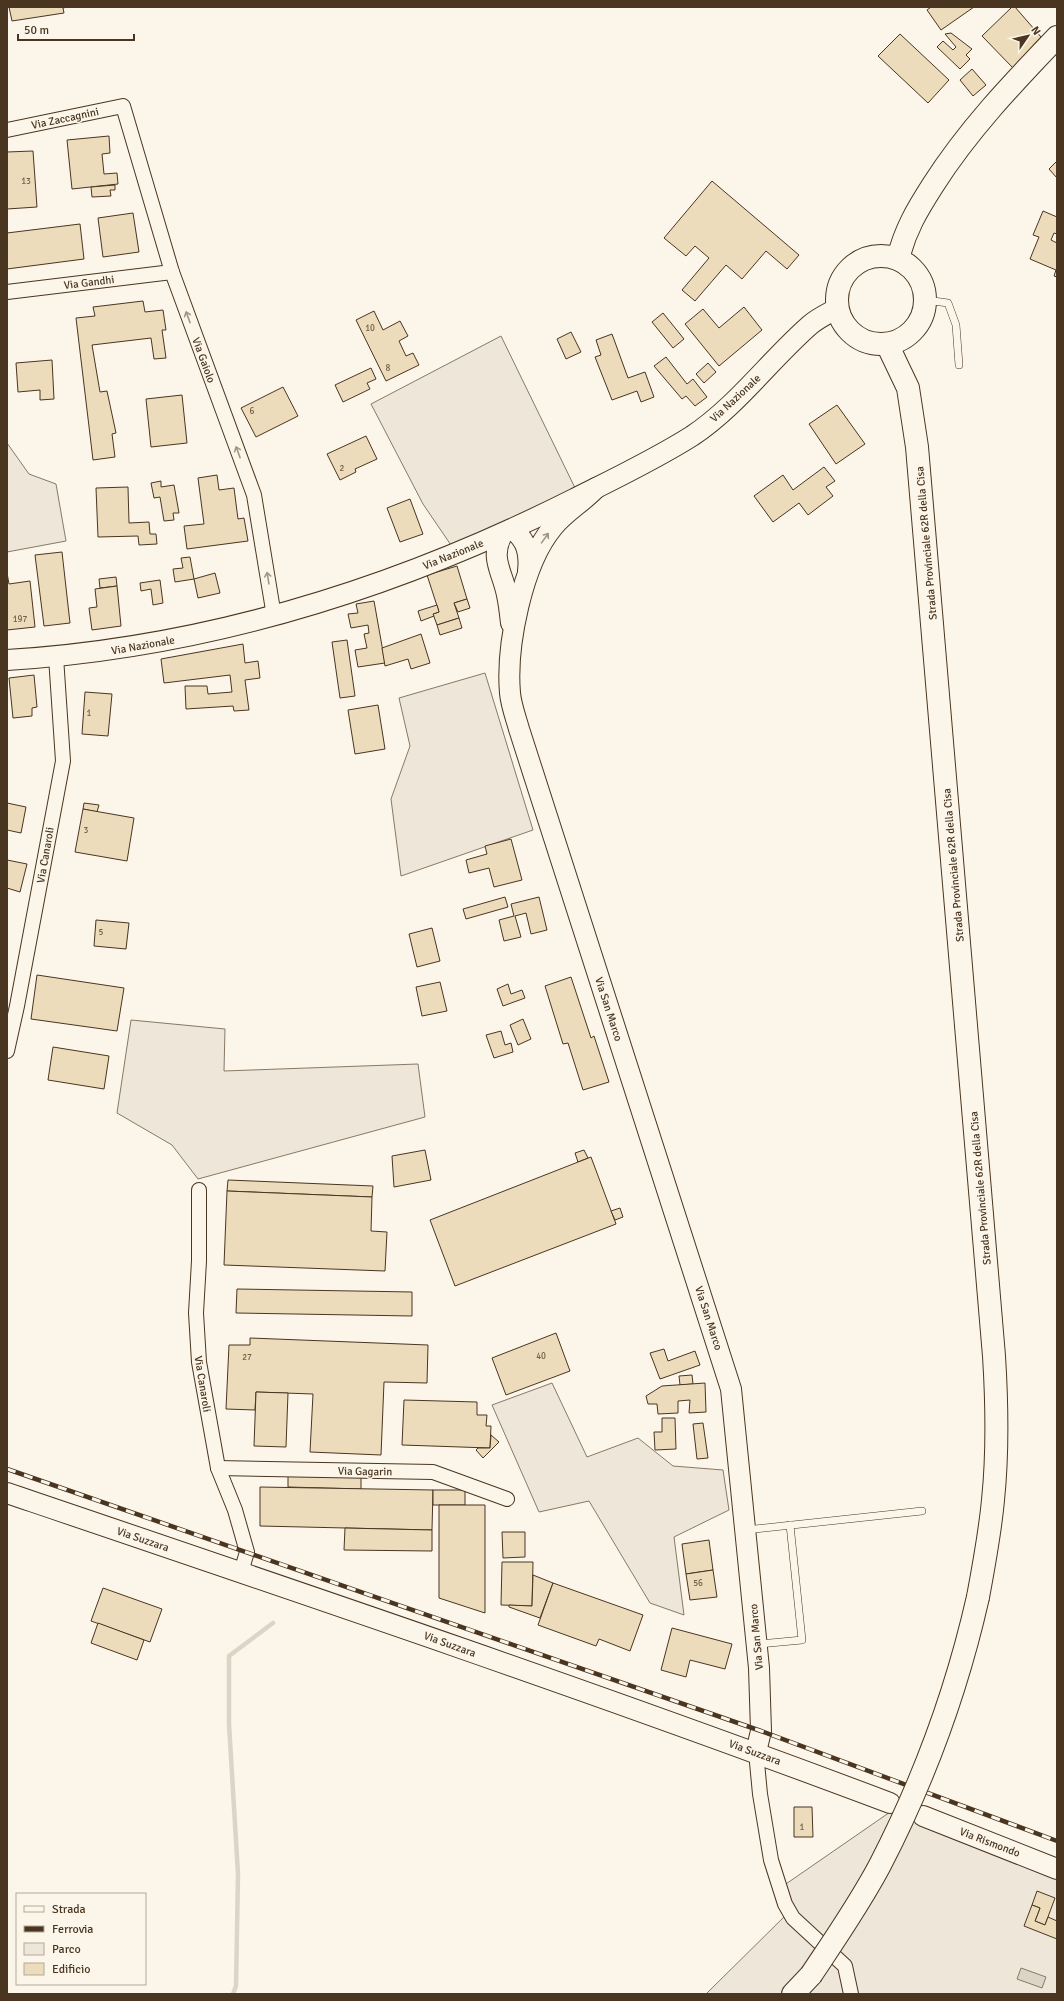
<svg xmlns="http://www.w3.org/2000/svg" width="1064" height="2001" font-family="Signika,sans-serif">
  <style>
    .green { fill: #ede6d9; stroke: #887966 }
    .water { fill: #dcd4c6; stroke: #887966 }
    .lines { fill: none; stroke-linecap: round; stroke-linejoin: round }
    .stream { stroke: #dcd4c6; stroke-width: 4.5 }
    .building { fill: #ecdcbc; stroke: #4a3520 }
    .lane-casing { stroke: #4a3520; stroke-width: 8 }
    .street-casing { stroke: #4a3520; stroke-width: 16 }
    .secondary-casing { stroke: #4a3520; stroke-width: 22 }
    .primary-casing { stroke: #4a3520; stroke-width: 24 }
    .highway-casing { stroke: #4a3520; stroke-width: 24 }
    .lane { stroke: #fbf6e9; stroke-width: 7 }
    .street { stroke: #fbf6e9; stroke-width: 14 }
    .secondary { stroke: #fbf6e9; stroke-width: 20 }
    .primary { stroke: #fbf6e9; stroke-width: 22 }
    .highway { stroke: #fbf6e9; stroke-width: 22 }
    .rail-casing { stroke: #4a3520; stroke-width: 4.5 }
    .rail { stroke: #fbf6e9; stroke-width: 3; stroke-dasharray: 9; stroke-linecap: butt }
    .highway-bridge-casing { stroke: #4a3520; stroke-width: 24; stroke-linecap: butt }
    .highway-bridge { stroke: #fbf6e9; stroke-width: 22 }
    .oneway { stroke: #a29684 }
    .labels { text-anchor: middle; stroke-width: 3; stroke-linejoin: round; paint-order: stroke }
    .number-label { font-size: 9px; fill: #725f47 }
    .street-label { font-size: 11px; fill: #4a3520; stroke: #fbf6e9 }
  </style>
  <rect width="100%" height="100%" fill="#fbf6e9"/>
  <g class="green">
    <polygon points="501,336 578,494 455,551 423,504 371,404"/>
    <polygon points="7,443 29,474 56,484 66,541 7,552"/>
    <polygon points="485,673 533,830 401,876 391,799 410,746 399,698"/>
    <polygon points="131,1020 225,1029 224,1071 418,1064 425,1117 198,1179 172,1145 117,1113"/>
    <polygon points="552,1383 587,1457 638,1438 673,1466 723,1470 729,1510 674,1537 684,1615 650,1603 589,1501 539,1512 492,1405"/>
    <polygon points="893,1810 1057,1870 1057,1994 706,1994 789,1912 783,1886"/>
  </g>
  <polygon class="water" points="1021,1968 1046,1977 1042,1988 1017,1979"/>
  <g class="lines">
    <polyline class="stream" points="233,1994 236,1986 238,1874 229,1724 229,1656 273,1623"/>
  </g>
  <g class="building">
    <polygon points="9,7 67,7 63,8 64,13 12,21"/>
    <polygon points="931,7 974,7 941,30 927,10"/>
    <polygon points="1012,7 1015,7 1041,37 1013,68 982,36"/>
    <polygon points="951,33 972,49 966,55 970,59 960,69 937,47 943,41 953,50 956,47 945,34"/>
    <polygon points="900,34 949,80 928,103 878,56"/>
    <polygon points="972,69 986,85 973,96 960,80"/>
    <polygon points="109,136 110,153 102,154 104,174 117,173 118,184 72,189 67,140"/>
    <polygon points="33,151 37,207 7,209 7,152"/>
    <polygon points="1057,161 1057,178 1049,169"/>
    <polygon points="712,181 799,255 787,269 766,251 742,279 726,265 695,301 682,290 709,258 695,246 686,256 664,238"/>
    <polygon points="115,185 115,190 110,190 111,196 92,197 91,187"/>
    <polygon points="1043,211 1057,217 1057,234 1054,233 1051,240 1057,243 1057,277 1054,276 1056,270 1030,259 1039,237 1033,235"/>
    <polygon points="133,213 139,252 103,257 98,218"/>
    <polygon points="80,224 84,259 7,269 7,233"/>
    <polygon points="143,301 145,312 163,310 166,330 162,330 166,358 154,359 151,338 92,345 100,392 107,391 116,433 112,434 115,457 93,460 76,318 95,316 93,307"/>
    <polygon points="744,307 762,330 719,366 685,324 703,309 719,328"/>
    <polygon points="374,311 383,330 400,321 408,336 399,341 406,356 413,353 419,365 386,381 356,320"/>
    <polygon points="663,313 684,339 673,348 652,322"/>
    <polygon points="571,332 581,352 566,359 557,339"/>
    <polygon points="612,334 628,378 645,372 654,397 641,402 637,391 612,400 595,357 601,355 596,340"/>
    <polygon points="666,357 687,384 693,379 707,397 695,406 686,396 682,399 654,366"/>
    <polygon points="52,360 54,399 40,400 40,390 18,392 16,363"/>
    <polygon points="708,363 716,372 704,383 696,374"/>
    <polygon points="371,368 376,379 367,383 370,389 343,402 335,385"/>
    <polygon points="283,387 298,416 256,437 241,408"/>
    <polygon points="182,395 187,443 151,447 146,399"/>
    <polygon points="837,405 865,444 836,464 809,424"/>
    <polygon points="366,436 377,459 355,469 356,472 340,480 327,454"/>
    <polygon points="824,467 835,481 826,487 833,496 808,515 799,503 773,522 754,496 783,475 793,490"/>
    <polygon points="217,475 219,490 234,488 238,519 244,518 248,541 187,549 184,526 204,524 198,478"/>
    <polygon points="161,481 161,487 174,485 179,513 173,513 174,520 164,521 160,497 154,498 151,483"/>
    <polygon points="128,487 129,523 149,522 150,534 156,534 157,544 139,545 138,536 98,537 96,488"/>
    <polygon points="410,499 423,534 400,542 387,508"/>
    <polygon points="62,552 70,623 44,626 35,555"/>
    <polygon points="190,557 194,579 175,582 173,569 183,568 181,558"/>
    <polygon points="457,566 467,599 454,603 459,618 437,625 433,614 439,612 427,575"/>
    <polygon points="7,573 9,584 30,581 35,627 7,630"/>
    <polygon points="215,573 220,593 198,598 194,579"/>
    <polygon points="116,577 117,586 100,588 99,579"/>
    <polygon points="160,580 163,603 153,605 151,589 141,591 140,583"/>
    <polygon points="117,586 121,626 92,630 89,608 97,607 95,589"/>
    <polygon points="467,599 470,608 458,612 454,603"/>
    <polygon points="374,601 385,663 358,667 355,650 367,648 364,634 369,633 368,625 351,628 348,614 358,613 356,604"/>
    <polygon points="437,605 439,612 433,614 434,616 421,621 418,611"/>
    <polygon points="459,618 462,628 440,635 437,625"/>
    <polygon points="421,634 430,663 411,669 408,659 385,666 382,648"/>
    <polygon points="347,640 355,696 340,698 332,642"/>
    <polygon points="243,644 245,663 258,661 260,678 245,680 249,710 234,711 233,706 186,709 185,686 207,686 208,694 232,692 230,675 164,683 161,659"/>
    <polygon points="34,675 37,707 32,708 32,716 13,718 9,678"/>
    <polygon points="85,692 112,694 108,736 82,734"/>
    <polygon points="378,705 385,749 355,754 348,710"/>
    <polygon points="7,803 26,807 21,833 7,830"/>
    <polygon points="84,803 99,805 97,812 83,809"/>
    <polygon points="83,809 134,818 127,861 75,852"/>
    <polygon points="511,839 522,880 494,887 489,868 469,873 466,860 487,854 485,846"/>
    <polygon points="7,860 27,864 20,892 7,888"/>
    <polygon points="505,897 508,907 466,919 463,909"/>
    <polygon points="539,897 547,930 531,934 526,913 515,916 521,937 504,941 499,920 514,916 511,904"/>
    <polygon points="96,920 129,923 126,949 94,946"/>
    <polygon points="432,928 440,961 417,967 409,934"/>
    <polygon points="37,975 124,988 117,1031 31,1019"/>
    <polygon points="571,977 591,1038 594,1036 609,1082 583,1090 568,1043 563,1044 545,986"/>
    <polygon points="440,982 447,1011 422,1016 416,987"/>
    <polygon points="508,984 511,994 522,990 525,998 503,1006 497,989"/>
    <polygon points="523,1019 531,1039 518,1045 510,1025"/>
    <polygon points="501,1031 505,1045 511,1043 513,1052 494,1058 486,1035"/>
    <polygon points="53,1047 109,1056 104,1089 48,1080"/>
    <polygon points="425,1150 431,1180 394,1187 392,1156"/>
    <polygon points="584,1150 588,1158 578,1162 575,1153"/>
    <polygon points="591,1157 616,1224 455,1286 430,1220"/>
    <polygon points="228,1180 373,1186 372,1197 227,1191"/>
    <polygon points="227,1191 372,1197 371,1231 387,1232 385,1271 224,1265"/>
    <polygon points="620,1208 623,1217 615,1220 611,1211"/>
    <polygon points="237,1289 412,1292 412,1316 236,1313"/>
    <polygon points="556,1333 570,1371 506,1395 492,1358"/>
    <polygon points="250,1338 428,1345 427,1383 384,1382 381,1455 310,1452 313,1394 256,1392 255,1410 226,1409 229,1345 250,1345"/>
    <polygon points="664,1349 668,1361 695,1351 700,1365 660,1379 650,1353"/>
    <polygon points="692,1375 693,1384 680,1385 679,1376"/>
    <polygon points="705,1383 706,1412 689,1413 690,1400 678,1401 678,1413 658,1414 657,1404 648,1404 646,1396 662,1386"/>
    <polygon points="256,1392 288,1393 286,1447 254,1446"/>
    <polygon points="404,1400 477,1402 477,1415 487,1415 486,1426 491,1426 490,1448 402,1445"/>
    <polygon points="662,1418 675,1418 676,1449 655,1450 654,1432 662,1432"/>
    <polygon points="703,1423 708,1458 697,1459 693,1424"/>
    <polygon points="491,1435 499,1442 483,1458 476,1450 478,1448 490,1448"/>
    <polygon points="288,1475 361,1477 361,1489 288,1487"/>
    <polygon points="260,1487 433,1490 432,1530 260,1526"/>
    <rect x="433" y="1490" width="32" height="15"/>
    <polygon points="439,1505 485,1505 485,1613 439,1598"/>
    <polygon points="345,1528 432,1530 432,1551 344,1550"/>
    <polygon points="502,1532 525,1532 525,1557 503,1558"/>
    <polygon points="709,1540 713,1570 686,1574 682,1544"/>
    <polygon points="502,1562 533,1562 532,1606 501,1605"/>
    <polygon points="713,1570 717,1597 690,1600 686,1574"/>
    <polygon points="533,1575 553,1583 540,1618 509,1607 509,1605 532,1606"/>
    <polygon points="553,1583 643,1615 630,1651 599,1639 596,1646 538,1625"/>
    <polygon points="103,1588 162,1609 150,1642 91,1621"/>
    <polygon points="98,1623 144,1640 137,1660 91,1643"/>
    <polygon points="672,1628 732,1644 725,1669 690,1660 686,1677 661,1670"/>
    <polygon points="794,1807 812,1807 813,1837 794,1837"/>
    <polygon points="1037,1891 1055,1898 1045,1925 1035,1921 1040,1908 1032,1905"/>
    <polygon points="1032,1905 1040,1908 1035,1921 1045,1925 1048,1917 1057,1921 1057,1939 1024,1926"/>
  </g>
  <g class="lines">
    <g class="lane-casing">
      <g id="lane">
        <polyline points="926,300 948,303 956,325 959,365"/>
        <polyline points="746,1530 922,1511"/>
        <polyline points="759,1644 802,1640 790,1525"/>
      </g>
    </g>
    <g class="street-casing">
      <g id="street">
        <polyline points="7,130 123,106 172,272 254,495 274,616"/>
        <polyline points="7,292 172,272"/>
        <polyline points="7,1051 17,1006 63,761 56,657"/>
        <polyline points="199,1190 199,1261 196,1313 199,1362 218,1468 235,1510 247,1552 241,1572"/>
        <polyline points="218,1468 433,1472 507,1499"/>
        <polyline points="756,1752 760,1794 771,1860 785,1904 793,1918 845,1966 851,1994"/>
      </g>
    </g>
    <g class="secondary-casing">
      <g id="secondary">
        <path d="M596,488C583,502 565,512 553,527C522,564 506,646 510,693C511,705 516,718 519,729L731,1389L759,1668L761,1731L756,1752"/>
        <path d="M512,529C527,540 530,554 528,571"/>
        <path d="M503,533C489,558 502,570 507,595C509,604 510,614 511,623"/>
        <path d="M7,660C205,648 397,588 574,499C614,479 654,460 692,436C737,406 770,360 810,325C818,318 829,313 838,308"/>
        <path d="M7,1493C302,1593 598,1693 890,1803"/>
        <polyline points="923,1816 1057,1869"/>
      </g>
    </g>
    <g class="primary-casing">
      <g id="primary">
        <circle cx="881" cy="300" r="44"/>
        <path d="M898,259C905,230 917,210 933,185C968,130 1012,84 1057,37"/>
      </g>
    </g>
    <g class="highway-casing">
      <g id="highway">
        <path d="M887,344L908,388L917,447L994,1356C997,1404 998,1452 993,1500C990,1533 984,1565 978,1597"/>
        <polyline points="793,1994 811,1975"/>
      </g>
    </g>
    <use href="#lane" class="lane"/>
    <use href="#street" class="street"/>
    <use href="#secondary" class="secondary"/>
    <use href="#primary" class="primary"/>
    <use href="#highway" class="highway"/>
    <g class="rail-casing">
      <polyline id="rail" points="7,1469 761,1731 1057,1841"/>
    </g>
    <use href="#rail" class="rail"/>
    <g class="highway-bridge-casing">
      <path id="highway-bridge" d="M811,1975C835,1939 860,1903 880,1865C924,1780 957,1690 978,1597"/>
    </g>
    <use href="#highway-bridge" class="highway-bridge"/>
  </g>
  <defs><path id="oneway-shaft" d="M-6 0H5M1.5-3L5.5 0L1.5 3" fill="none" stroke-width="1.6" stroke-linecap="round" stroke-linejoin="round"/></defs>
  <g class="oneway">
    <use href="#oneway-shaft" transform="translate(188 317) rotate(-110)"/>
    <use href="#oneway-shaft" transform="translate(238 452) rotate(-110)"/>
    <use href="#oneway-shaft" transform="translate(545 538) rotate(-54)"/>
    <use href="#oneway-shaft" transform="translate(268 578) rotate(-99)"/>
  </g>
  <g class="labels">
    <g class="number-label">
      <text x="26" y="184">13</text>
      <text x="370" y="331">10</text>
      <text x="388" y="371">8</text>
      <text x="252" y="414">6</text>
      <text x="342" y="471">2</text>
      <text x="20" y="622">197</text>
      <text x="89" y="716">1</text>
      <text x="86" y="833">3</text>
      <text x="101" y="935">5</text>
      <text x="541" y="1359">40</text>
      <text x="247" y="1360">27</text>
      <text x="698" y="1586">56</text>
      <text x="802" y="1830">1</text>
    </g>
    <g class="street-label">
      <text transform="translate(65 118) rotate(-12)" y="4">Via Zaccagnini</text>
      <text transform="translate(89 282) rotate(-7)" y="4">Via Gandhi</text>
      <text transform="translate(204 360) rotate(70)" y="4">Via Gaiolo</text>
      <text transform="translate(735 398) rotate(-43)" y="4">Via Nazionale</text>
      <text transform="translate(926 543) rotate(-95)" y="4">Strada Provinciale 62R della Cisa</text>
      <text transform="translate(453 554) rotate(-22)" y="4">Via Nazionale</text>
      <text transform="translate(143 645) rotate(-10)" y="4">Via Nazionale</text>
      <text transform="translate(45 855) rotate(-80)" y="4">Via Canaroli</text>
      <text transform="translate(953 865) rotate(-95)" y="4">Strada Provinciale 62R della Cisa</text>
      <text transform="translate(609 1009) rotate(72)" y="4">Via San Marco</text>
      <text transform="translate(980 1188) rotate(-95)" y="4">Strada Provinciale 62R della Cisa</text>
      <text transform="translate(709 1318) rotate(72)" y="4">Via San Marco</text>
      <text transform="translate(203 1384) rotate(81)" y="4">Via Canaroli</text>
      <text transform="translate(365 1471) rotate(1)" y="4">Via Gagarin</text>
      <text transform="translate(143 1539) rotate(19)" y="4">Via Suzzara</text>
      <text transform="translate(756 1637) rotate(-95)" y="4">Via San Marco</text>
      <text transform="translate(450 1644) rotate(20)" y="4">Via Suzzara</text>
      <text transform="translate(755 1752) rotate(20)" y="4">Via Suzzara</text>
      <text transform="translate(990 1842) rotate(21)" y="4">Via Rismondo</text>
    </g>
  </g>
  <rect width="1064" height="2001" fill="none" stroke="#4a3520" stroke-width="16"/>
  <rect x="16" y="1893" width="130" height="92" fill="#fbf6e9" stroke="#b4a999"/>
  <rect x="24" y="1906" width="20" height="6" fill="#fbf6e9" stroke="#b4a999"/>
  <text x="52" y="1913" font-size="12" fill="#4a3520">Strada</text>
  <rect x="24" y="1926" width="20" height="6" fill="#4a3520" stroke="#b4a999"/>
  <text x="52" y="1933" font-size="12" fill="#4a3520">Ferrovia</text>
  <rect x="24" y="1943" width="20" height="12" fill="#ede6d9" stroke="#b4a999"/>
  <text x="52" y="1953" font-size="12" fill="#4a3520">Parco</text>
  <rect x="24" y="1963" width="20" height="12" fill="#ecdcbc" stroke="#b4a999"/>
  <text x="52" y="1973" font-size="12" fill="#4a3520">Edificio</text>
  <g transform="translate(1028 36) rotate(56)" stroke="#fbf6e9" stroke-width="3" paint-order="stroke">
  <path d="M0-3L7 15L0 10L-7 15Z" fill="#4a3520"/>
  <text y="-6" font-size="11" font-weight="bold" text-anchor="middle" fill="#4a3520">N</text>
  </g>
  <path d="M18 34v6h116v-6" fill="none" stroke="#4a3520" stroke-width="2"/>
  <text x="24" y="34" font-size="12" fill="#4a3520" stroke="#fbf6e9" stroke-width="3" paint-order="stroke">50 m</text>
</svg>
